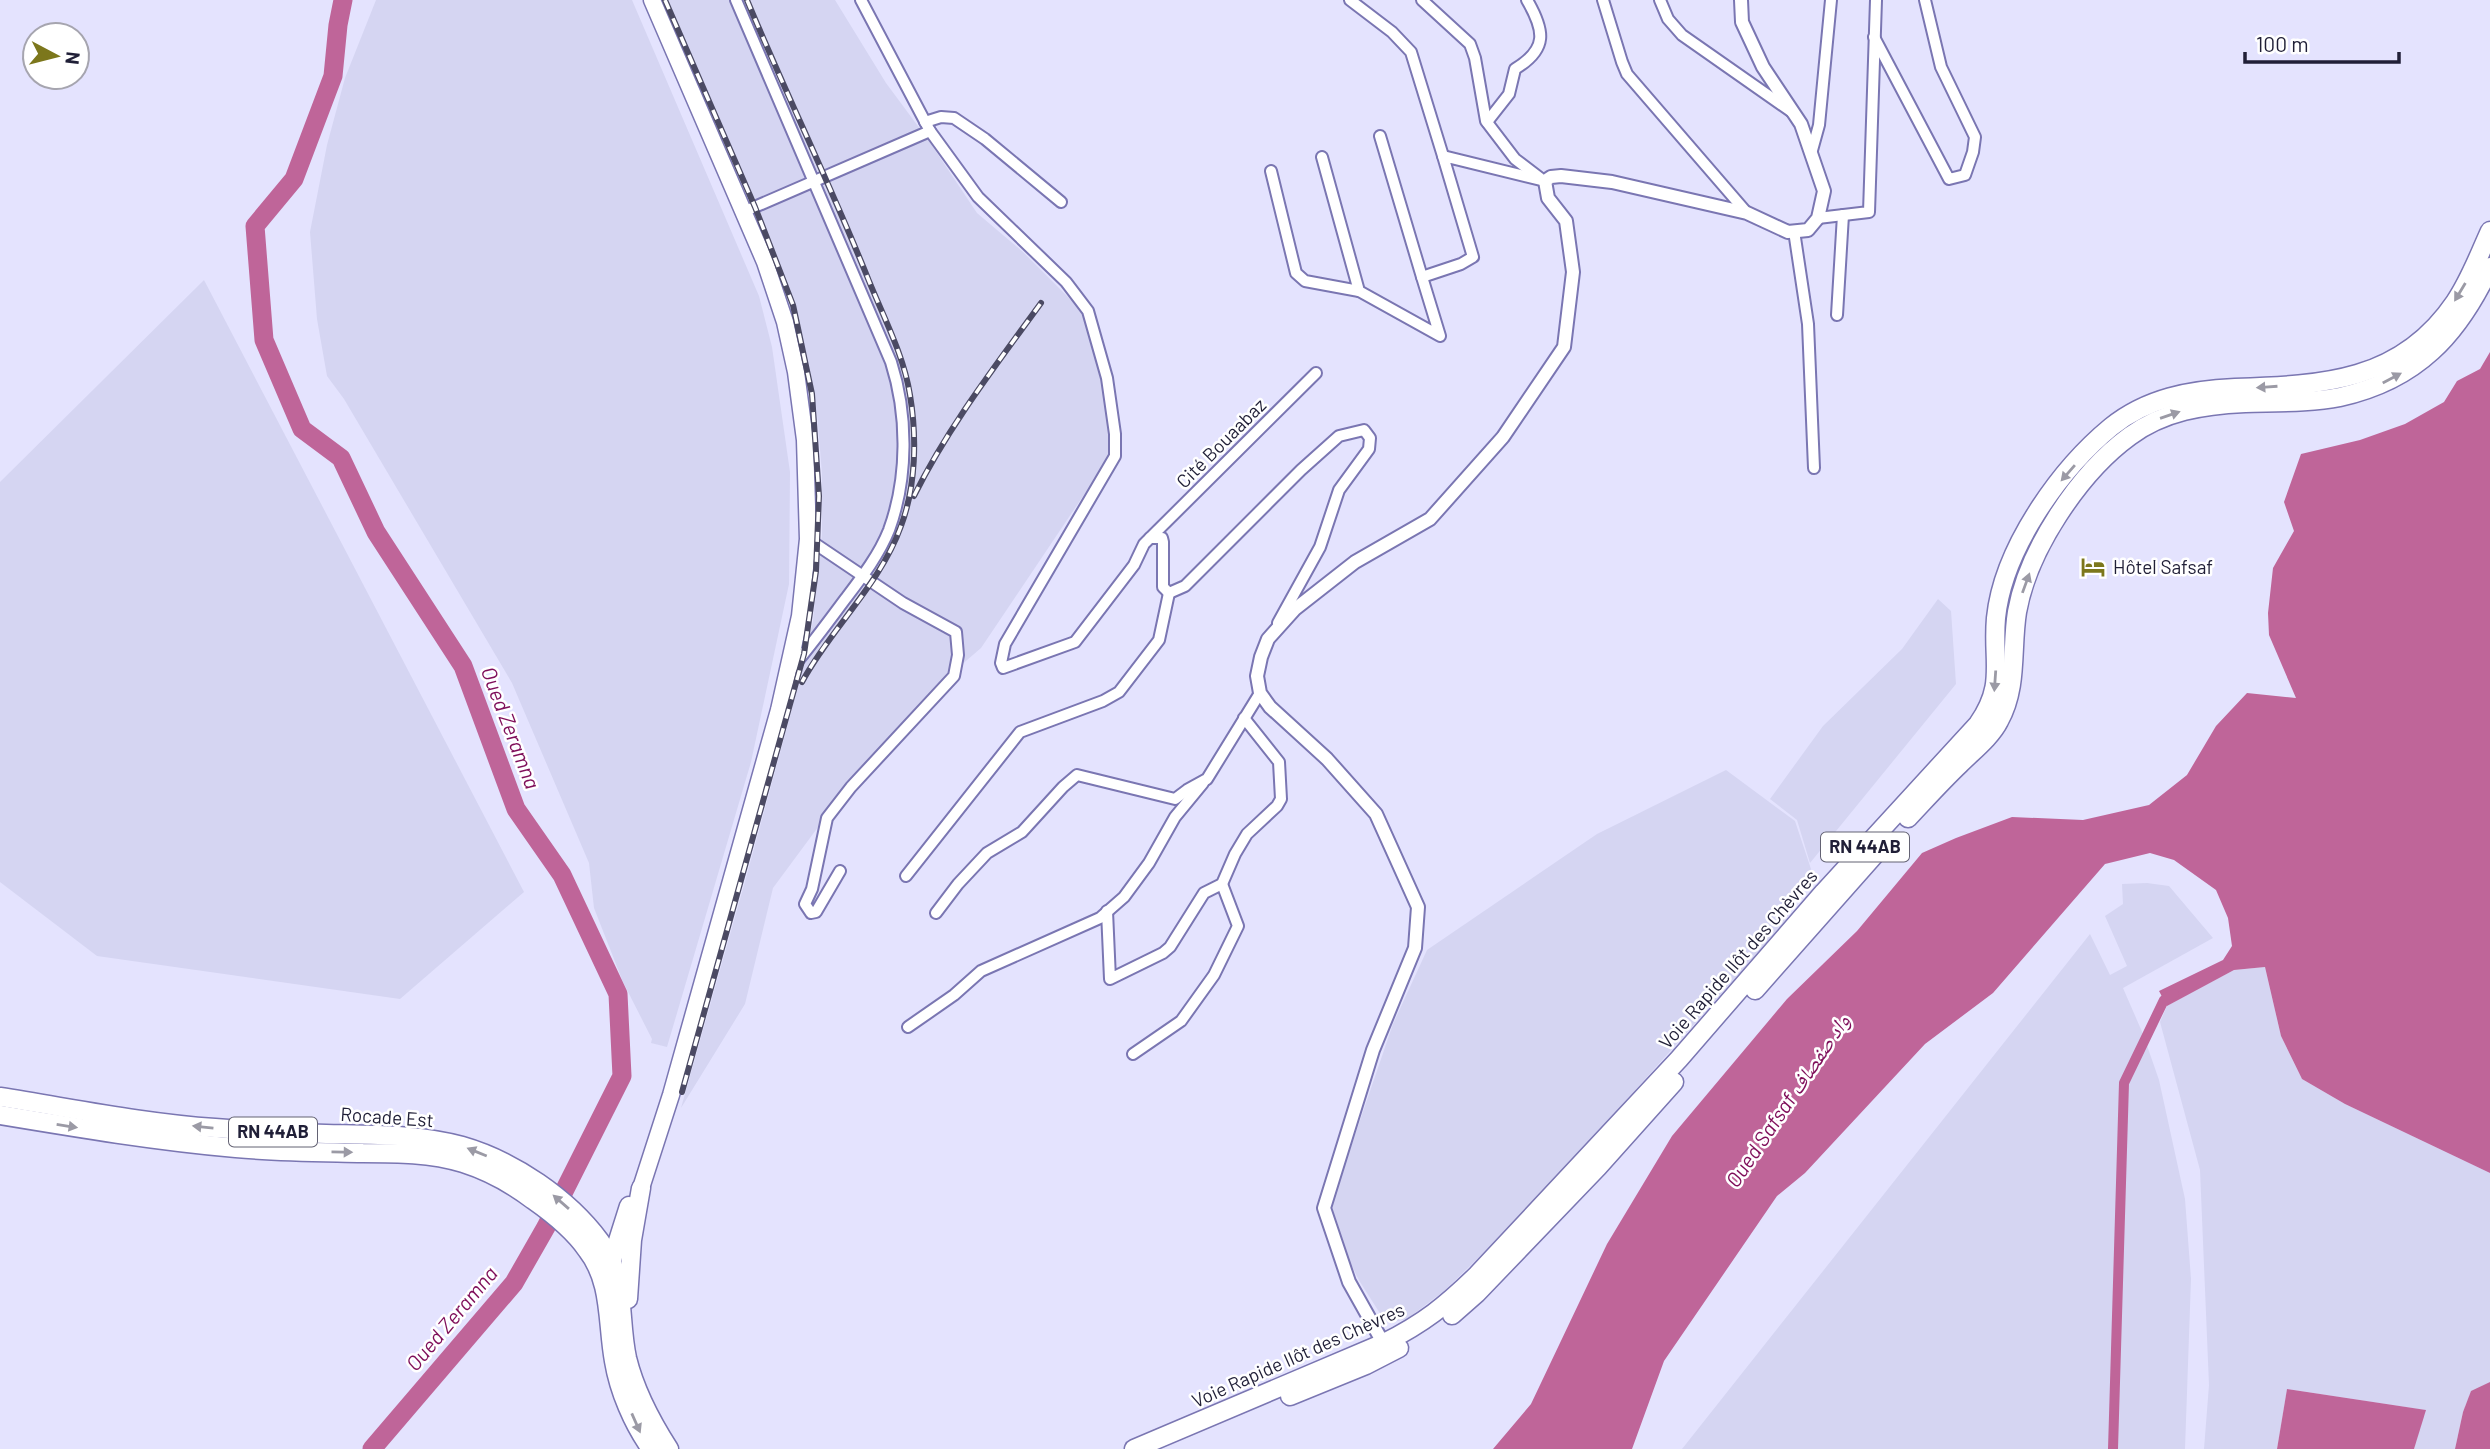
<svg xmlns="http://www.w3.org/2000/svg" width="2490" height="1449" font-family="Barlow,'Noto Naskh Arabic',sans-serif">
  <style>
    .built { fill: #d5d5f2 }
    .water { fill: #bf6599 }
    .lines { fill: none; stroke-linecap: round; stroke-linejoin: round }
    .canal { stroke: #bf6599; stroke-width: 10 }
    .river { stroke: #bf6599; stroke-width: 19 }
    .minor-casing { stroke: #7a76b2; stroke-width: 14 }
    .tertiary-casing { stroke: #7a76b2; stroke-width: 16 }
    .primary-casing { stroke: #7a76b2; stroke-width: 19 }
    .trunk-casing { stroke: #7a76b2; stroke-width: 21 }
    .minor { stroke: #fff; stroke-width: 10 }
    .tertiary { stroke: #fff; stroke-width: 12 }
    .primary { stroke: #fff; stroke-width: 16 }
    .trunk { stroke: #fff; stroke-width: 18 }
    .rail-casing { stroke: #4b4a63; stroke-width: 6 }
    .rail { stroke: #fff; stroke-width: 3.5; stroke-dasharray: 10; stroke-linecap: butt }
    .oneway { fill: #9b9aa5 }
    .labels { text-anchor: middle; stroke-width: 5; stroke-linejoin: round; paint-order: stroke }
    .shield { fill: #fff; stroke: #636273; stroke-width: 2 }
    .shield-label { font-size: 18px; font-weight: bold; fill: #201f37 }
    .street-label { font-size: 19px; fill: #201f37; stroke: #fff }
    .poi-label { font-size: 19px; fill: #201f37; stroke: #fff; text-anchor: start }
    .water-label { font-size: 21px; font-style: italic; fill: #7f0e5a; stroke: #fff }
  </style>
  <rect width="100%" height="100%" fill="#e4e3fe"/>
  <g class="built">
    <polygon points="376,0 632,0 759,296 772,347 790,472 789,584 751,762 667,1047 651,1043 652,1039 623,982 594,908 589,863 512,683 344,399 327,376 317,319 310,232 327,145 345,78"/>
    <polygon points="668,0 835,0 886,83 929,141 977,213 1023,252 1084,313 1098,354 1112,453 981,648 952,673 844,792 773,888 745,1004 681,1108 746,878 792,709 813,621 822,534 822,474 817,413 809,363 794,308"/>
    <polygon points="204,280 524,892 400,999 97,956 0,882 0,482"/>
    <polygon points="1938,599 1951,611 1956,684 1810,863 1797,820 1770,799 1823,726 1902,649"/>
    <polygon points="1726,770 1795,821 1811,869 1783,925 1528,1210 1444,1291 1407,1319 1393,1322 1381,1315 1360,1282 1343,1249 1330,1208 1393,1024 1427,950 1597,834"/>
    <polygon points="2147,883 2169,886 2213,938 2123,988 2143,1034 2159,1080 2185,1199 2191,1279 2185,1449 1682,1449 2090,934 2110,975 2127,966 2105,916 2123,904 2122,884"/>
    <polygon points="2265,967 2281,1036 2302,1079 2345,1104 2490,1173 2490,1382 2471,1392 2463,1412 2455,1449 2414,1449 2425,1410 2287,1389 2277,1449 2204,1449 2209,1385 2200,1170 2160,1022 2167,1006 2192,992 2234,970"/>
  </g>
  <g class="water">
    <polygon points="2490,352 2490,1173 2345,1104 2302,1079 2281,1036 2265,967 2234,970 2167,1006 2159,991 2223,960 2232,946 2228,918 2216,890 2174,860 2150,853 2105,864 1993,993 1925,1044 1805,1173 1777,1196 1664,1361 1632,1449 1493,1449 1531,1404 1607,1244 1672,1136 1787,999 1857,931 1922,853 1956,838 2012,817 2083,820 2149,805 2187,775 2216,726 2247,693 2296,698 2269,635 2268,613 2273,568 2294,531 2284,502 2301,454 2360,440 2405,424 2444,402 2457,381 2480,369"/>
    <polygon points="2490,1382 2490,1449 2455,1449 2463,1412 2471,1391"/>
    <polygon points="2287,1389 2426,1410 2414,1449 2277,1449"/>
  </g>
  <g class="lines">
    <polyline class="canal" points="2113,1449 2124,1083 2164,1000 2174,994"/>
    <polyline class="river" points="343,0 338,25 333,76 294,179 255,226 264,340 302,429 341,458 376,532 463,666 516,809 562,875 618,994 622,1076 546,1227 514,1283 372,1449"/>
    <g class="minor-casing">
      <g id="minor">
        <path d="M736,0L891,362C908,415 908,478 889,530C879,555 862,577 846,598C828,622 810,647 790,670"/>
        <polyline points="861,0 930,131 978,197 1066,282 1088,311 1107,378 1115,434 1115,456 1005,644 1001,663 1003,668 1075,642 1134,565 1144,544 1150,538 1162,538 1163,542 1163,587 1169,593 1185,586 1301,470 1339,436 1364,430 1370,438 1369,449 1339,490 1320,547 1278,623"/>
        <polyline points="1350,0 1392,32 1411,52 1443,156"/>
        <polyline points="1422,0 1470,44 1475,58 1486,121 1515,159 1540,178"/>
        <polyline points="1603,0 1622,62 1627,74 1747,213"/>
        <polyline points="1660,0 1668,19 1682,35 1792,112"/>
        <polyline points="1874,37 1949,179 1965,175 1973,152 1975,137 1941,67 1925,0"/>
        <polyline points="925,122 941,117 954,118 985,139 1061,202"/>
        <path d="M1487,122L1509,94L1515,69C1548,49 1545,31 1527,0"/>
        <polyline points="1380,136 1422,277"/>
        <polyline points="1811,154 1819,125 1831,0"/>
        <polyline points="1322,157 1359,291 1440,336 1422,277 1461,264 1473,257 1443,156 1545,181"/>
        <polyline points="1271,171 1296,273 1305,281 1359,291"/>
        <polyline points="743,212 930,131"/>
        <polyline points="1818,218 1869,212 1876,0"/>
        <polyline points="1794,231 1808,324 1814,468"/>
        <polyline points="1837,315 1843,215"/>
        <polyline points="1150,538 1316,373"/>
        <polyline points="808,539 903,603 956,632 958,655 954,676 851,787 827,818 812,889 805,904 811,913 816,912 840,871"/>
        <polyline points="906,876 1020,732 1103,701 1119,692 1159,640 1169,593"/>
        <polyline points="1107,911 1110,979 1163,953 1170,947 1204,893 1222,884 1235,854 1247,834 1277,806 1281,799 1279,762 1244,718"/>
        <polyline points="936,913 958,884 987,853 1022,832 1063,787 1077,775 1175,799 1187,790 1207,779 1260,693"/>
        <polyline points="908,1027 954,995 981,971 1100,918 1124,897 1149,863 1175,817 1203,783"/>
        <polyline points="1133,1054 1181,1021 1214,975 1238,926 1222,884"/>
      </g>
    </g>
    <g class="tertiary-casing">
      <polyline id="tertiary" points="1386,1348 1349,1282 1324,1208 1373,1050 1415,948 1418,907 1376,814 1327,759 1270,707 1260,693 1257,676 1261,657 1268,639 1295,609 1355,562 1430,519 1503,437 1564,347 1573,272 1566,221 1548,198 1545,181 1551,177 1561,176 1612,182 1747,213 1788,232 1808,230 1818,218 1824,191 1801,124 1763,67 1742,22 1741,0"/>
    </g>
    <g class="primary-casing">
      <polyline id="primary" points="641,1188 671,1095 779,710 800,616 808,539 805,440 796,372 785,322 765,262 652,0"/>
    </g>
    <g class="trunk-casing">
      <g id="trunk">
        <path d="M1908,818C1925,800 1942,781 1960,764C1973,751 1991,737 1999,721C2018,687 2011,649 2017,612C2028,550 2079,473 2130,436C2164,411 2203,405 2245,403C2276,402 2310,403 2340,397C2417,380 2458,335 2490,267"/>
        <polyline points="1755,990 1885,843"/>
        <path d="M0,1097C71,1108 143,1123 215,1128C252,1131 289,1133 326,1134C371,1135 418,1134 462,1146C514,1161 568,1198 600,1241C627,1279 618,1316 627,1358C635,1391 651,1421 669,1449"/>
        <path d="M0,1115C78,1128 157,1141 236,1148C278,1152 321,1152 363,1153C396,1153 431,1153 463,1163C488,1171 512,1184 533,1200C553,1214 573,1230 587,1250C612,1282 607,1323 614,1361C619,1391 633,1424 651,1449"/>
        <polyline points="610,1266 629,1206"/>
        <polyline points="628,1299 632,1240 641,1188"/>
        <polyline points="1452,1315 1477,1293 1598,1167 1674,1082"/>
        <polyline points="1290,1396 1366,1365 1399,1348"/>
        <path d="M1134,1449L1384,1343C1424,1323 1445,1306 1477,1275L1679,1059L1824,892L1978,724C2006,684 1992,662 1996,618C2003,549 2059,470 2111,427C2147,398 2190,390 2235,388C2323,385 2401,382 2455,302C2470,280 2479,255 2490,231"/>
      </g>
    </g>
    <use href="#minor" class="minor"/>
    <use href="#tertiary" class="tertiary"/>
    <use href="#primary" class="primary"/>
    <use href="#trunk" class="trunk"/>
    <g class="rail-casing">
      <g id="rail">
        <polyline points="665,0 755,207 793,305 812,394 819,496 816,571 804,654 682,1092"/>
        <path d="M747,0C786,94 831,186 869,281C884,318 904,356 910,395C917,437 916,486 901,526C880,585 831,628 802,682"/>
        <path d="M914,496C948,427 996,365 1041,303"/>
      </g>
    </g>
    <use href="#rail" class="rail"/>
  </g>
  <defs><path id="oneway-solid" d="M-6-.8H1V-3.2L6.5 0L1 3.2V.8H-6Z" transform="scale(1.75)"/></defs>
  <g class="oneway">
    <use href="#oneway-solid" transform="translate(2460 292) rotate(121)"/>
    <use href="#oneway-solid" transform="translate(2392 378) rotate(-28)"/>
    <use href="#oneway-solid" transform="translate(2267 387) rotate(176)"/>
    <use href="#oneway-solid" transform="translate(2170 415) rotate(-19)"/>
    <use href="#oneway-solid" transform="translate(2068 473) rotate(131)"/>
    <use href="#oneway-solid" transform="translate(2026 583) rotate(-70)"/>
    <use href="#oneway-solid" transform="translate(1995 681) rotate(94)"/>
    <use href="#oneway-solid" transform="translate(67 1126) rotate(9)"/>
    <use href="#oneway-solid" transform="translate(203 1127) rotate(-174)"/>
    <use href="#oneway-solid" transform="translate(342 1152) rotate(1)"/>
    <use href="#oneway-solid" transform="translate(477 1152) rotate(-158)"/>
    <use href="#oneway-solid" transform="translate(561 1202) rotate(-139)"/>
    <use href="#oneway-solid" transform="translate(636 1423) rotate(66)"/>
  </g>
  <defs>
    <g id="hotel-bare" transform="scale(1.89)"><path d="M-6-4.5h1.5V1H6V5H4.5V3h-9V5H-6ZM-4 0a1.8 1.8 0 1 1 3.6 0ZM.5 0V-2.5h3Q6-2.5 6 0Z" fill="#7c771c" stroke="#fff" stroke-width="2.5" paint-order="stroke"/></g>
  </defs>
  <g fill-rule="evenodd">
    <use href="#hotel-bare" x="2093" y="567"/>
  </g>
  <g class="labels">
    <g class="shield">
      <rect x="1821" y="832.5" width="88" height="29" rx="5"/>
      <rect x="229" y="1117.5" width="88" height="29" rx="5"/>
    </g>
    <g class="shield-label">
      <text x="1865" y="853">RN 44AB</text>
      <text x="273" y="1138">RN 44AB</text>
    </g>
    <g class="street-label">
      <text transform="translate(1221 443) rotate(-45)" y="7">Cité Bouaabaz</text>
      <text transform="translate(1738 959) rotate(-49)" y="7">Voie Rapide Ilôt des Chèvres</text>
      <text transform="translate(387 1117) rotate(4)" y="7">Rocade Est</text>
      <text transform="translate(1298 1355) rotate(-24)" y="7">Voie Rapide Ilôt des Chèvres</text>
    </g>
    <g class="poi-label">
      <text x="2113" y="574">Hôtel Safsaf</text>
    </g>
    <g class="water-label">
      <text transform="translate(510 728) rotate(69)" y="7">Oued Zeramna</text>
      <text transform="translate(1788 1101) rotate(-56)" y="7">Oued Safsaf واد صفصاف</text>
      <text transform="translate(452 1319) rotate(-50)" y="7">Oued Zeramna</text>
    </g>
  </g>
  <g transform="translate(56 56) rotate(97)"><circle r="33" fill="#ffffff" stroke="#a6a5af" stroke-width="2"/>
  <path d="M0-5L12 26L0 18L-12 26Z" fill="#7c771c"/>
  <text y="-10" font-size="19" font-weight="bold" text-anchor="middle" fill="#201f37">N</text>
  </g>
  <path d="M2245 52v10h154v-10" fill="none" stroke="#201f37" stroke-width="3.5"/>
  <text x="2256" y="52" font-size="21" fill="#201f37" stroke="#ffffff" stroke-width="5" paint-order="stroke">100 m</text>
</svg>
